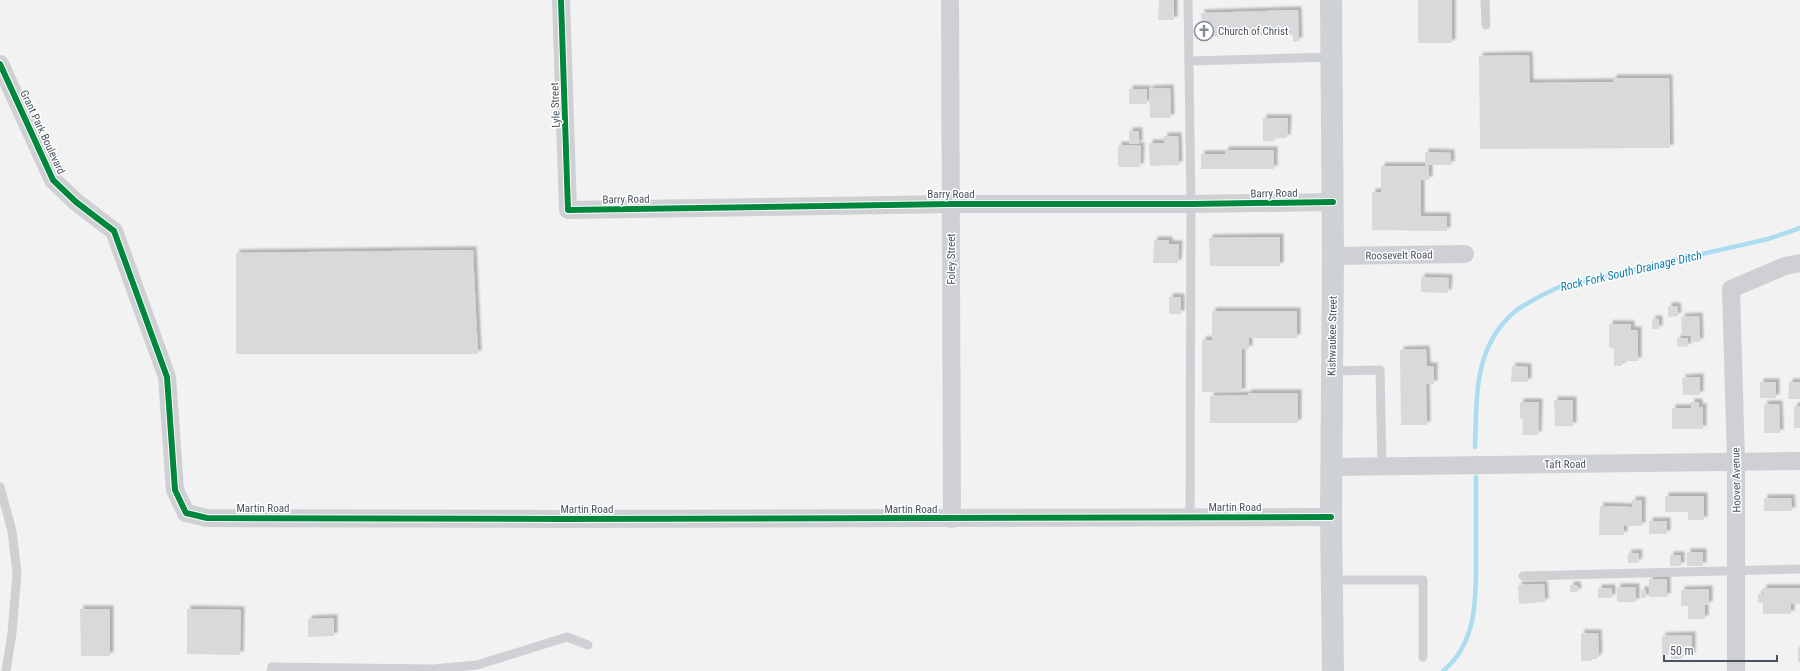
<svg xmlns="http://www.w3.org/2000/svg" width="1800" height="671" font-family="'Roboto Condensed',sans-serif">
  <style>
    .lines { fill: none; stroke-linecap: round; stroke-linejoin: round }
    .stream { stroke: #abdcf0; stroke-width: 4.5 }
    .building { fill: #d9d9db; filter: url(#shadow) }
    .lane { stroke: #ced0d3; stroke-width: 9 }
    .street { stroke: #ced0d3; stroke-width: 18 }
    .secondary { stroke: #cfd2d5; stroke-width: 22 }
    .cycleway-casing { stroke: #fff; stroke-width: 8 }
    .cycleway { stroke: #00873e; stroke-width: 6 }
    .labels { text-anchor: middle; stroke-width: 3; stroke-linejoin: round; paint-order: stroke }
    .poi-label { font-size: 11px; fill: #48535f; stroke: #fff; text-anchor: start }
    .street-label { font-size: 11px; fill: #48535f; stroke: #fff }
    .water-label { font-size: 12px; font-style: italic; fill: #097caa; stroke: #fff }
  </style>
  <defs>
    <filter id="shadow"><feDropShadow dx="3.5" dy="-3.5" stdDeviation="1" flood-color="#0004"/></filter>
  </defs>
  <rect width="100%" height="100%" fill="#f3f2f2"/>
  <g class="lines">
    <g class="stream">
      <path d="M1475,447C1477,398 1473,349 1513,313C1526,302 1545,294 1561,286L1768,239L1800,228"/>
      <path d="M1443,671C1479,642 1476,593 1476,551C1476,527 1476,502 1476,477"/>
    </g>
  </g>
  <g class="building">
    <polygon points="1159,0 1174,0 1174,20 1158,20"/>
    <rect x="1418" y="0" width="34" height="43"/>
    <polygon points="1298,10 1299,41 1293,42 1293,35 1202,37 1201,13"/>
    <polygon points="1529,55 1530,83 1613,82 1613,78 1669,78 1670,148 1480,149 1479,56"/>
    <polygon points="1170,88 1171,118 1150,118 1149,89"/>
    <rect x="1129" y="89" width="18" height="15"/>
    <polygon points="1263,118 1288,118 1287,138 1273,138 1273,142 1263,141"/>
    <rect x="1129" y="131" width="10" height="13"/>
    <polygon points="1164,136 1178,136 1179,165 1150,166 1149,143 1164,143"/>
    <polygon points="1118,145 1141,146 1140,167 1118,167"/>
    <polygon points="1225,150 1274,150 1274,169 1201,169 1201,154 1225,154"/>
    <polygon points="1425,152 1451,153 1451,165 1429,165 1429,180 1421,180 1421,216 1447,216 1447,231 1372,230 1372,192 1381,192 1381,166 1425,166"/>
    <polygon points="1280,237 1280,266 1210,266 1209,238"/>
    <polygon points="1154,240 1169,240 1169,244 1179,244 1178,263 1153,263"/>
    <polygon points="473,250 478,354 236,354 236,253"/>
    <polygon points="1421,277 1449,278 1448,293 1421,292"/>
    <rect x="1169" y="297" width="12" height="17"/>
    <polygon points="1668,306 1677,306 1678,316 1668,317"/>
    <polygon points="1212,311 1297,311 1297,338 1249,338 1249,349 1242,349 1242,392 1202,392 1202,340 1212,340"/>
    <polygon points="1699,316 1700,342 1692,342 1691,335 1682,336 1681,317"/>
    <rect x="1652" y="319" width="7" height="10"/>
    <polygon points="1609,324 1631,324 1631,330 1638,330 1638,361 1622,361 1622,366 1614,366 1614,349 1609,347"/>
    <polygon points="1677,338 1688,338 1688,347 1677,346"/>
    <polygon points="1426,349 1427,366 1434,366 1434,384 1426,384 1427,425 1401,425 1400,350"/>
    <polygon points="1512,366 1528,367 1528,382 1511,382"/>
    <polygon points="1700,377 1700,395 1683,395 1682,378"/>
    <rect x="1760" y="382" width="16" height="16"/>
    <polygon points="1789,382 1800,382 1800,399 1788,399"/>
    <polygon points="1248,393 1298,393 1298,423 1210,423 1210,396 1248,395"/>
    <polygon points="1554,400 1573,400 1573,426 1555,426"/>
    <polygon points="1520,402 1539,402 1538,435 1522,435 1523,419 1520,419"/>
    <polygon points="1691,402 1699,402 1699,407 1703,407 1703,429 1672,429 1672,408 1691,408"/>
    <polygon points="1764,404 1779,404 1780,433 1764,433"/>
    <rect x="1794" y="406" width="6" height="22"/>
    <polygon points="1665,496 1704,496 1704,520 1688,520 1688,512 1665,512"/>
    <polygon points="1764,498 1791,498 1792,511 1764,511"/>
    <polygon points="1632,500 1642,500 1642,526 1624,526 1624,535 1599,535 1600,506 1632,507"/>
    <rect x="1649" y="521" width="18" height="13"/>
    <rect x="1687" y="552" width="16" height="14"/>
    <polygon points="1628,553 1639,553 1638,563 1628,563"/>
    <rect x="1670" y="555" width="11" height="11"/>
    <rect x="1649" y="579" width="18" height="18"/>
    <polygon points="1544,584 1545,602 1519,604 1518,585"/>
    <polygon points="1570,585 1577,585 1578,592 1570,592"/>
    <rect x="1617" y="587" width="19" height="15"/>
    <rect x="1598" y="588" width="14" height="10"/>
    <polygon points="1763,588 1800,588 1800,604 1791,604 1791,614 1763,614 1763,603 1758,603 1758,594 1763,594"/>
    <polygon points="1709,589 1709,605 1705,605 1705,619 1688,619 1688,606 1681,606 1681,590"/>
    <rect x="1641" y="590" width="5" height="8"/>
    <polygon points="80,609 110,609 110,656 81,656"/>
    <polygon points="187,609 241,610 240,655 187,654"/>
    <polygon points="334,618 334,636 308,637 308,619"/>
    <polygon points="1581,633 1598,633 1599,656 1597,656 1597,659 1592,659 1592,661 1581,661"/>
    <polygon points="1692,635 1692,656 1682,656 1682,659 1671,659 1671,654 1662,655 1662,636"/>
    <rect x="1798" y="647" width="2" height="15"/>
  </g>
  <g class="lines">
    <g class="lane">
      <polyline points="1188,0 1191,204 1190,516"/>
      <polyline points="1485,0 1486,25"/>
      <polyline points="1189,61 1331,57"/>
      <polyline points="1332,371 1380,370 1382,466"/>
      <polyline points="0,487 12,531 17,573 12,633 6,671"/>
      <polyline points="1523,576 1800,569"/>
      <polyline points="1331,580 1423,580 1423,657"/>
      <polyline points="271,671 272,667 433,669 477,665 567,637 588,645"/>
    </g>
    <g class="street">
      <polyline points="561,0 568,210 951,204 1191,204 1333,202"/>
      <polyline points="950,0 952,519"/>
      <polyline points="0,64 53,180 76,202 114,231 167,377 175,490 186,513 207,518 562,519 1331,517"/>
      <polyline points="1333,256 1465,254"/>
      <polyline points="1331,467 1800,461"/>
      <polyline points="1736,671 1736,461 1731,289 1785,266 1800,263"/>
    </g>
    <polyline class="secondary" points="1331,0 1333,256 1331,517 1333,671"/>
    <g class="cycleway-casing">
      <g id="cycleway">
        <polyline points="561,0 568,210 951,204 1191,204 1333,202"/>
        <polyline points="0,64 53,180 76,202 114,231 167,377 175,490 186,513 207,518 562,519 1331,517"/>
      </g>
    </g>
    <use href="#cycleway" class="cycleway"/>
  </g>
  <defs>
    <g id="church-ring" transform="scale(1)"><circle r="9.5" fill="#fff" stroke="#848b92" stroke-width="1.5"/><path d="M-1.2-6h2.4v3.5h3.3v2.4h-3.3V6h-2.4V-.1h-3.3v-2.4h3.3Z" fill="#848b92"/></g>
  </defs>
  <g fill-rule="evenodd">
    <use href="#church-ring" x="1204" y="31"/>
  </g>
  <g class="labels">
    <g class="poi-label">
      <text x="1218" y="35">Church of Christ</text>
    </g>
    <g class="street-label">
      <text transform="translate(555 105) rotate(-92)" y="4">Lyle Street</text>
      <text transform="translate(43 132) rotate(65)" y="4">Grant Park Boulevard</text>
      <text transform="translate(1274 193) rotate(-1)" y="4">Barry Road</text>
      <text x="951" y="198">Barry Road</text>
      <text transform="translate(626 199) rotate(-1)" y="4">Barry Road</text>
      <text transform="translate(1399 255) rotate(-1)" y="4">Roosevelt Road</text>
      <text transform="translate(951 259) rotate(-90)" y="4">Foley Street</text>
      <text transform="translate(1332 336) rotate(-89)" y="4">Kishwaukee Street</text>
      <text transform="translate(1565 464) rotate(-1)" y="4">Taft Road</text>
      <text transform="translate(1736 480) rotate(-91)" y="4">Hoover Avenue</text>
      <text x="1235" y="511">Martin Road</text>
      <text x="263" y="512">Martin Road</text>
      <text x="587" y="513">Martin Road</text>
      <text x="911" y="513">Martin Road</text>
    </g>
    <g class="water-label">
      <text transform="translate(1631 271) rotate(-13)" y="4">Rock Fork South Drainage Ditch</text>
    </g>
  </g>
  <path d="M1664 655v6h113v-6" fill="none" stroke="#48535f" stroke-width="2"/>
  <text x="1670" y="655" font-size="12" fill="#48535f" stroke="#ffffff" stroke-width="3" paint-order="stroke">50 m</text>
</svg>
